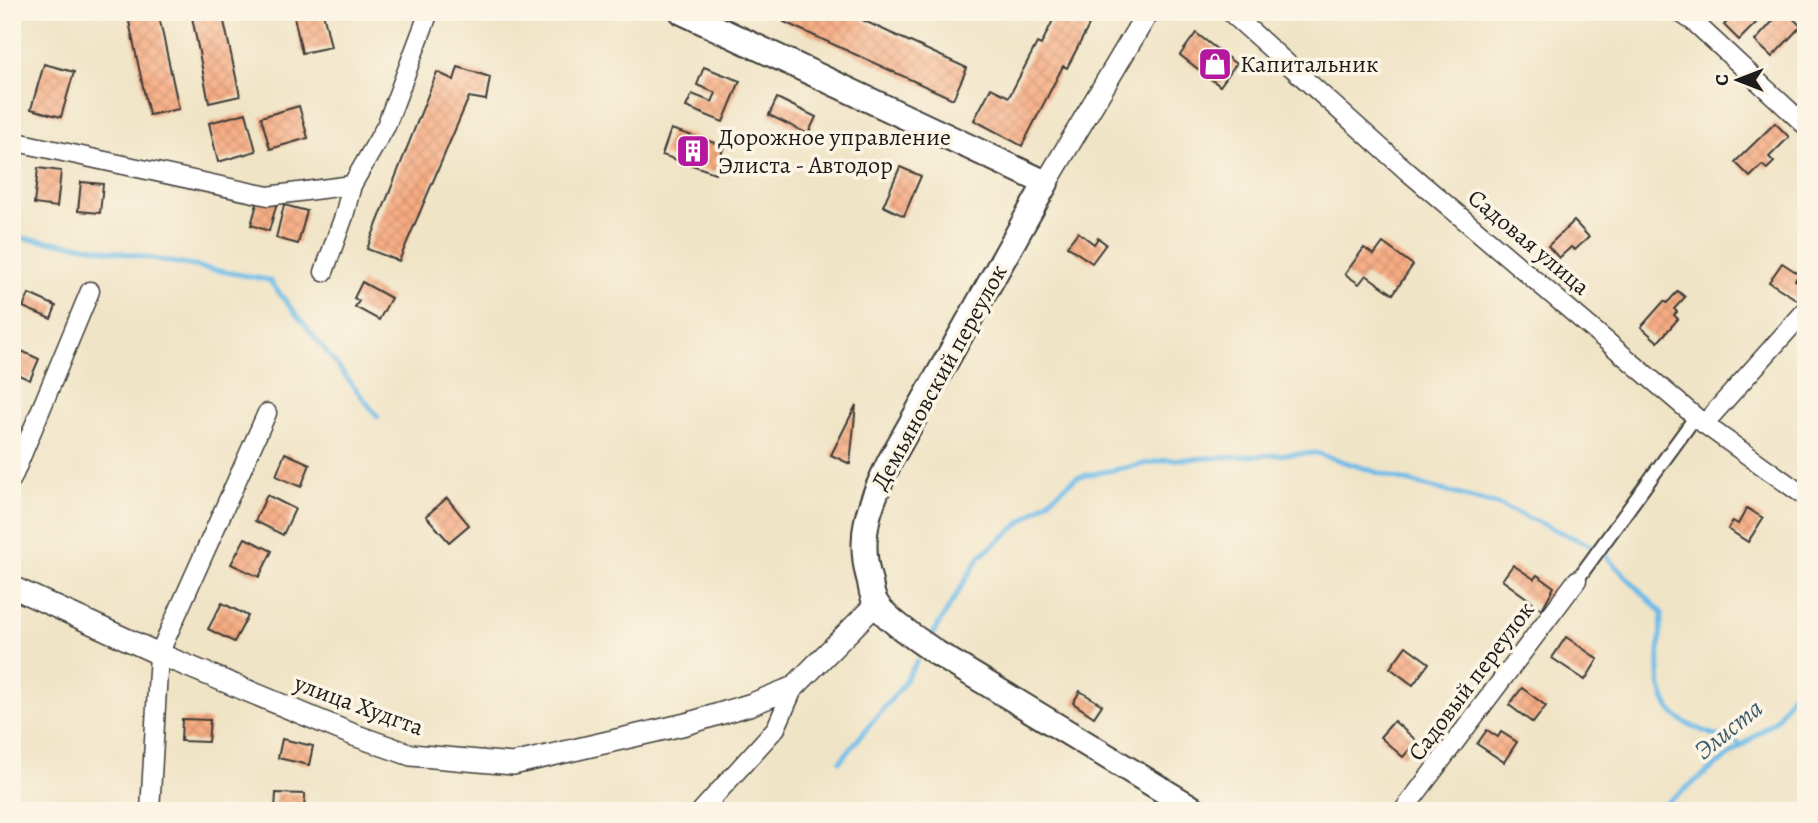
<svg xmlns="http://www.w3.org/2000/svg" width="1818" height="823" font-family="Alegreya,serif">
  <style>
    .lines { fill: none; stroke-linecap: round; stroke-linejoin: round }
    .stream { stroke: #6ebbe8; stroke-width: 5 }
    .building { fill: url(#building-cross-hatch) }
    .pedestrian-casing { stroke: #3c3a36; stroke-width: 16 }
    .minor-casing { stroke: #3c3a36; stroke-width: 21 }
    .tertiary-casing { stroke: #3c3a36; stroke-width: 24 }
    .secondary-casing { stroke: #3c3a36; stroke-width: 28 }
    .pedestrian { stroke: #fff; stroke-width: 12 }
    .minor { stroke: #fff; stroke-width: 18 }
    .tertiary { stroke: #fff; stroke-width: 21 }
    .secondary { stroke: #fff; stroke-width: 24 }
    .labels { text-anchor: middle; stroke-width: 7; stroke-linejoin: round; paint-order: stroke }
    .poi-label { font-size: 24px; fill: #1c1c1c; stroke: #fcf5e5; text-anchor: start }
    .street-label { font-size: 24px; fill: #1c1c1c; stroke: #fcf5e5 }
    .water-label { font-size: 26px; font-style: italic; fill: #3d5c6e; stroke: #fcf5e5 }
  </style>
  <defs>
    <pattern id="building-cross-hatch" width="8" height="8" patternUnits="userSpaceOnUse" patternTransform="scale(1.75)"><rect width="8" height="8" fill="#f6ab82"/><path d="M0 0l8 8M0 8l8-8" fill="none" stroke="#d29370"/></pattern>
  </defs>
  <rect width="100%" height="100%" fill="#fcf5e5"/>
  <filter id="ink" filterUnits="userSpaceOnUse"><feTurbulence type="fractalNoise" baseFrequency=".0143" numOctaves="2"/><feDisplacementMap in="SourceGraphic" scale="14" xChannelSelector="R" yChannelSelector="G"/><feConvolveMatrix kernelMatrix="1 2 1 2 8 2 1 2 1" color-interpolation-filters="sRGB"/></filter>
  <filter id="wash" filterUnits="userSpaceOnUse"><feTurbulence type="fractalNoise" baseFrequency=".00686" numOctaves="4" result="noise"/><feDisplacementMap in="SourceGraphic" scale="28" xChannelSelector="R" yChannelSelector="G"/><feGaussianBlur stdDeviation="1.57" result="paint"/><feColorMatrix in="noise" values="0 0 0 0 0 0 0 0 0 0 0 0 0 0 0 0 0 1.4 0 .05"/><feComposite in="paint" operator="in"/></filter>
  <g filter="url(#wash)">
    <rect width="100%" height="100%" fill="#f0e4c6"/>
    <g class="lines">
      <g class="stream">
        <polyline points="12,237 85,246 269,280 378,417"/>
        <path d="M931,637L980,556L1077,477L1165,460L1316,453L1395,478L1499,505L1599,549L1662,613C1660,649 1648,702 1686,723C1703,732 1724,738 1742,745"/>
        <polyline points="840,761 899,690 917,661"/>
        <polyline points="1656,811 1777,719 1796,687 1806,661"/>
      </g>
    </g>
    <g id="blocks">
      <g class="building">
        <polygon points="127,12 158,12 179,109 149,115"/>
        <polygon points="191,12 222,12 240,96 209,103"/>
        <polygon points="293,12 323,12 331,47 302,53"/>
        <polygon points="789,12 845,12 967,68 953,99 784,22"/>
        <polygon points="1057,12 1096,12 1067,68 1063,66 1022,146 974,120 991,88 1009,97 1037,43 1041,45"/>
        <polygon points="1736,12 1755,12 1761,18 1739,40 1724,25"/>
        <polygon points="1781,12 1786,12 1801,26 1772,57 1755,41"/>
        <polygon points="1196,33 1236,64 1220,86 1180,55"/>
        <polygon points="44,64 74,72 61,117 31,109"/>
        <polygon points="458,67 490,77 486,100 469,97 399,261 367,249 437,72 454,80"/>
        <polygon points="704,67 740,81 723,122 686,107 692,94 712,102 716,93 697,85"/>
        <polygon points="777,98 816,117 808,134 769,115"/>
        <polygon points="299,106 308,138 270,149 261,117"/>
        <polygon points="246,113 256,151 218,162 209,123"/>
        <polygon points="1775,123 1789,137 1769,157 1774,162 1767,169 1762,165 1750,177 1735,162"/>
        <polygon points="671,129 724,146 715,173 662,155"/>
        <polygon points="900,167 921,176 904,216 883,206"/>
        <polygon points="38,168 61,171 57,207 34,204"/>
        <polygon points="81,182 103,184 100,213 78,211"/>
        <polygon points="259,197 277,203 269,231 251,225"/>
        <polygon points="284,205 307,211 298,244 276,238"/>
        <polygon points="1574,221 1589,237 1575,250 1571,247 1559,258 1548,246"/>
        <polygon points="1078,232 1094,244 1098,238 1106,244 1092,263 1067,246"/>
        <polygon points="1383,243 1413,265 1393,294 1366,275 1359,284 1345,274 1364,248 1374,255"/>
        <polygon points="1782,263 1799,274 1795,280 1806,286 1806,291 1799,301 1769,282"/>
        <polygon points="362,282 391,298 379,320 355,307 359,301 354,298"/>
        <polygon points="1678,291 1685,297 1674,309 1677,312 1674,315 1678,319 1658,342 1641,327 1664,301 1667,303"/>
        <polygon points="29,294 56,306 51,319 23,307"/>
        <polygon points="15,348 39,359 30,380 12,372 12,355"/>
        <polygon points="856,405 850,464 831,455"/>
        <polygon points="285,453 310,464 301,487 276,476"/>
        <polygon points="267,495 295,509 283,535 255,521"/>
        <polygon points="447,498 469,525 449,542 426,516"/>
        <polygon points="1747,508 1763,518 1748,542 1728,529 1733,521 1738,524"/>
        <polygon points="245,538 272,551 259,577 231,564"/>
        <polygon points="1513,565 1534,579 1537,575 1554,587 1542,609 1502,580"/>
        <polygon points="222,603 248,616 234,642 208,629"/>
        <polygon points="1566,637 1598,659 1585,680 1552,658"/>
        <polygon points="1406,646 1429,663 1413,685 1390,668"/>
        <polygon points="1522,688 1546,706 1533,723 1509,705"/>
        <polygon points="1080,691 1102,705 1094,717 1073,703"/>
        <polygon points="182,719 210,720 208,742 181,741"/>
        <polygon points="1394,721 1417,741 1403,757 1380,737"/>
        <polygon points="1487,730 1498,737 1501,732 1517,742 1504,762 1477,744"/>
        <polygon points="282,739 313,746 309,765 278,758"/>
        <polygon points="276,793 305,794 304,811 275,811"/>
      </g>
    </g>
  </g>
  <g filter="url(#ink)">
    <use href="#blocks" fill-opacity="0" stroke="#3c3a36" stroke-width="2"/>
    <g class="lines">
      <g class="pedestrian-casing">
        <polyline id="pedestrian" points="1577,580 1696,416"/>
      </g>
      <g class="minor-casing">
        <g id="minor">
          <polyline points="1230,12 1408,172 1704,424 1806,497"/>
          <polyline points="1679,12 1694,22 1806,126"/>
          <polyline points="12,141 268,196 352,185 386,126 429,12"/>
          <polyline points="324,272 344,216 352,185"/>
          <polyline points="1704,424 1806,310"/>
          <polyline points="12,479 90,291"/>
          <polyline points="150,811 159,654 267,413"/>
          <polyline points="701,811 776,728 794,687"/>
          <polyline points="1403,811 1577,580"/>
        </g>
      </g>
      <g class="tertiary-casing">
        <g id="tertiary">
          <polyline points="1046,183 1148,12"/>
          <polyline points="12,587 159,654 354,735 411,755 513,764 686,724 752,704 794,687 876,604"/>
        </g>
      </g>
      <g class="secondary-casing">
        <path id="secondary" d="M682,12L1046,183L890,461C870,503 856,535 870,582C871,588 872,597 876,603C885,619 920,641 935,652L1197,811"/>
      </g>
      <use href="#pedestrian" class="pedestrian"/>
      <use href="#minor" class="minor"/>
      <use href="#tertiary" class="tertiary"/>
      <use href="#secondary" class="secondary"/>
    </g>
  </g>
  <defs>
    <g id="shop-square" transform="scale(1.75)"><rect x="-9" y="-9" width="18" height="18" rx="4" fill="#b5179e" stroke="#fcf5e5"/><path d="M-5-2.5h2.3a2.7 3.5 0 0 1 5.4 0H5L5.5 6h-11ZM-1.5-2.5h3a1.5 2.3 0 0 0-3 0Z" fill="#fff"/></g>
    <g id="building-square" transform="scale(1.75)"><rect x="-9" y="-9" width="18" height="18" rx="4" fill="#b5179e" stroke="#fcf5e5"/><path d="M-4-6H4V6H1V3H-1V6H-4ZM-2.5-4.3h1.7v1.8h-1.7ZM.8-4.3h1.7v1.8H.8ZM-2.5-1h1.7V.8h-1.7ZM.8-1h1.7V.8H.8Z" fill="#fff"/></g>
  </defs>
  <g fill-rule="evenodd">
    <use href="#shop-square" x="1215" y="64"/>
    <use href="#building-square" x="693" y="151"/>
  </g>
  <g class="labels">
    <g class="poi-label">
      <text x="1240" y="72">Капитальник</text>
      <text x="718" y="145">Дорожное управление<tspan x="718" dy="28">Элиста - Автодор</tspan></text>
    </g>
    <g class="street-label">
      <text transform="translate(1529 242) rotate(40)" y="8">Садовая улица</text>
      <text transform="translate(939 377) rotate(-61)" y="8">Демьяновский переулок</text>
      <text transform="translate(1471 681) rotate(-53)" y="8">Садовый переулок</text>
      <text transform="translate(359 705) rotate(20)" y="8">улица Худгта</text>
    </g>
    <g class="water-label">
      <text transform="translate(1728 729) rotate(-39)" y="9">Элиста</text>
    </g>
  </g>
  <rect width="1818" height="823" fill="none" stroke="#fcf5e5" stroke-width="42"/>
  <g transform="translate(1738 80) rotate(270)" stroke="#fcf5e5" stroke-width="5" paint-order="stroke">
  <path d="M0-5L12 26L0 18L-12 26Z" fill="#1c1c1c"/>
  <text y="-10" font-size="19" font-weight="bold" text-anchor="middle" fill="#1c1c1c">С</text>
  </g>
</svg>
